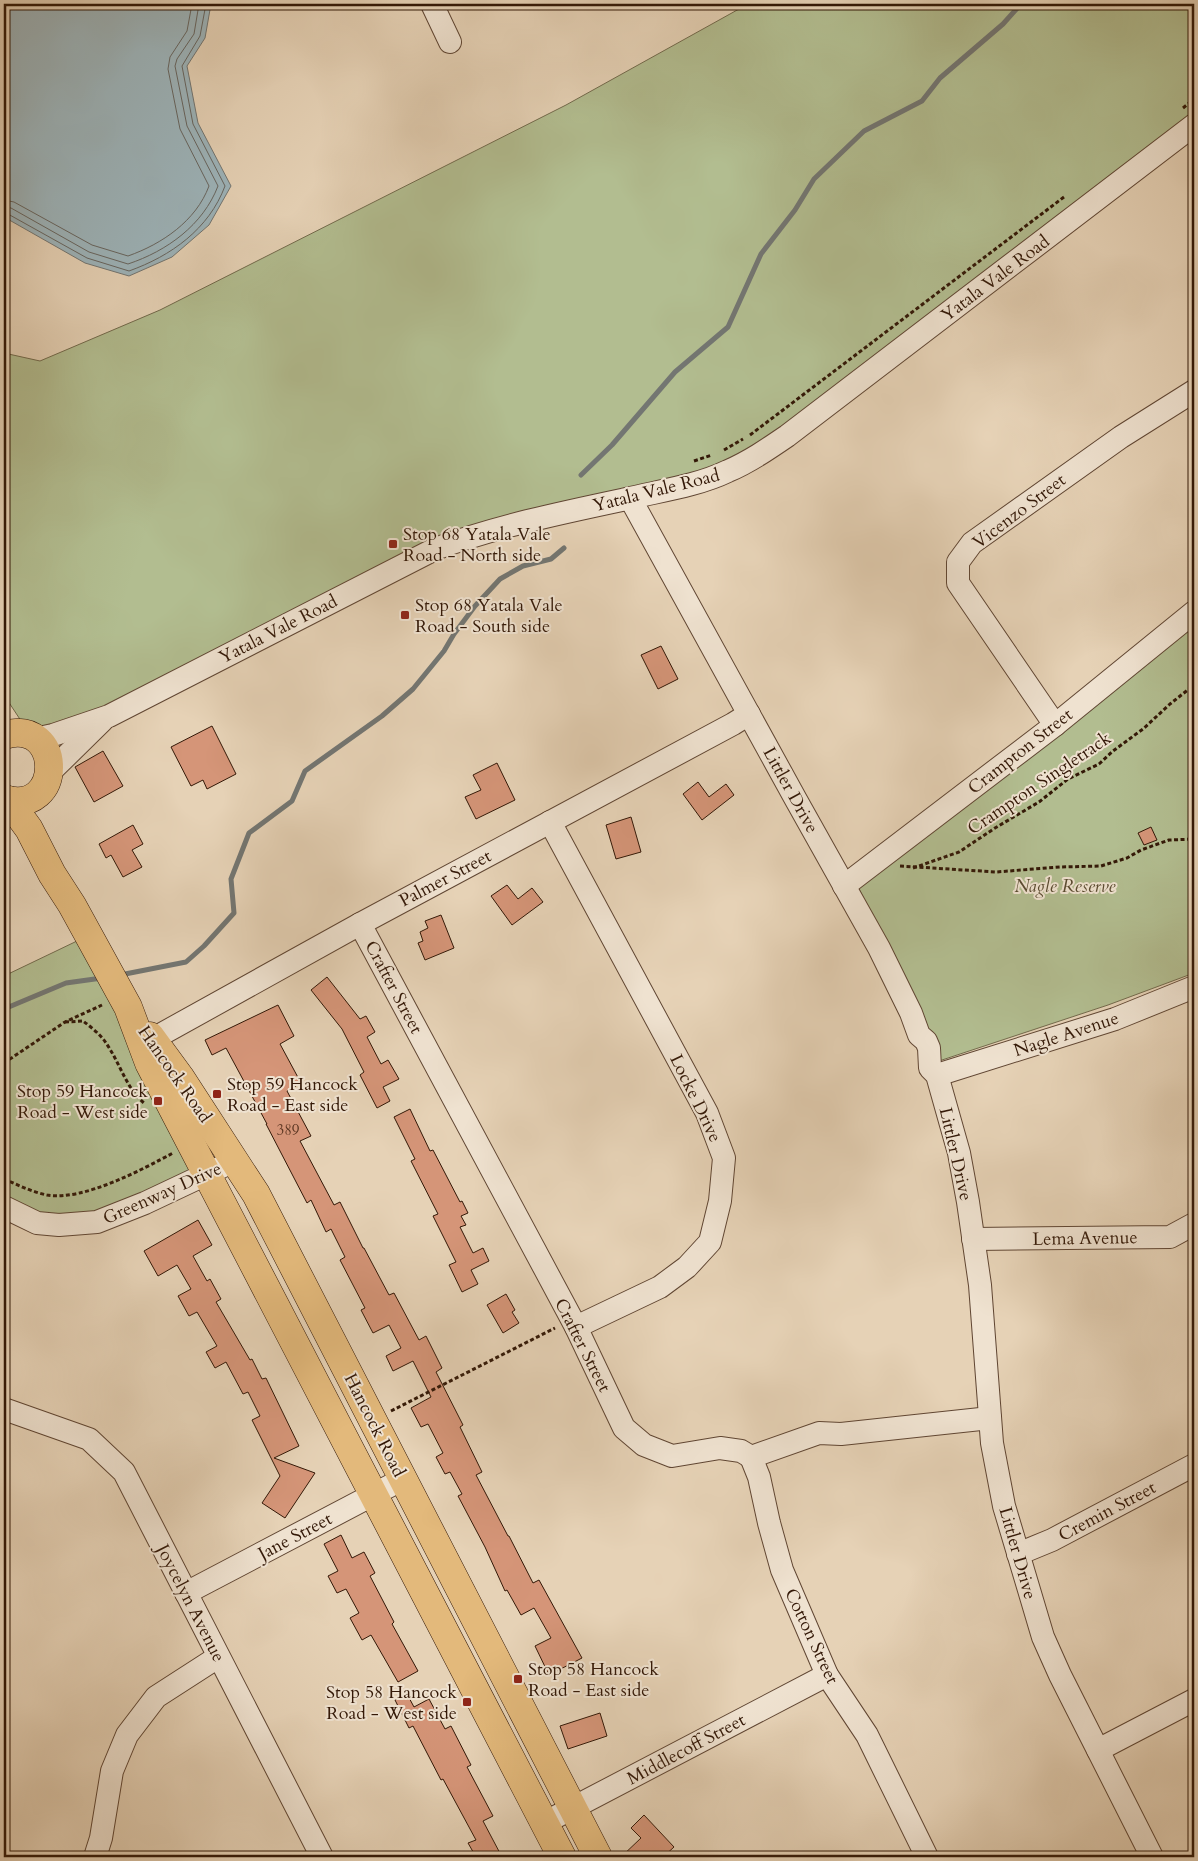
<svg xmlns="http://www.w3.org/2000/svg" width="1198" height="1861" font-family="Cardo,serif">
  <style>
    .green { fill: #b2bd90; stroke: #726a4c }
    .water { fill: #9db4ba; stroke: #737672 }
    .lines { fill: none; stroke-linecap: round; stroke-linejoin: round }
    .shore { stroke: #686660; stroke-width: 1 }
    .stream { stroke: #737672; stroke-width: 5 }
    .building { fill: #d59578; stroke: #331807 }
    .minor-casing { stroke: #604633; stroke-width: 24 }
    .major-casing { stroke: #331807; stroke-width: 29 }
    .path { stroke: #331807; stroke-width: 3; stroke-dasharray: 4 2.5; stroke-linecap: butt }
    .minor { stroke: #efe2d0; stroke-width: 22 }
    .major { stroke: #e3b97b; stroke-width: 28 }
    .poi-dot { fill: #8f2418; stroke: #efe2d0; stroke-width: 2 }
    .labels { text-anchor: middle; stroke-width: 4; stroke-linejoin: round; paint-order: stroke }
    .number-label { font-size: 15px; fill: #5c3723 }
    .street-label { font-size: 18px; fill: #331807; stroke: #efe2d0 }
    .poi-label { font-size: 18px; fill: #331807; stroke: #efe2d0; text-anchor: start }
    .park-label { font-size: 18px; font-style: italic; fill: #594a30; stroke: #efe2d0 }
  </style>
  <rect width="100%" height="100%" fill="#e6d2b6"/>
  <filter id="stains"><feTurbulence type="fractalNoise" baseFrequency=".004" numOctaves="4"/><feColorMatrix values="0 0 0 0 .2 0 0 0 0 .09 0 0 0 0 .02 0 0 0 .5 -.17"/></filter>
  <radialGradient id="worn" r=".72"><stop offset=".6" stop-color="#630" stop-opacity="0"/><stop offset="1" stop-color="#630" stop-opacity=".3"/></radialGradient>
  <g class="green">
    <polygon points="748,4 1194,4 1194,127 727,472 479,533 92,730 31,736 4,695 4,353 40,361 160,310 566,105"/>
    <polygon points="1194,622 1194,973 1108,1005 939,1061 920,1012 858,887"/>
    <polygon points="77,941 207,1174 82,1223 4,1207 4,976"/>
  </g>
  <polygon class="water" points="4,4 211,4 205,38 187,66 198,123 231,186 209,225 172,257 129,276 85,263 4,217"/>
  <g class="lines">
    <g class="shore">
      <path d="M4,200L14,202L92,245L128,256C162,244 196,221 209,186L180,129L168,69L170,57L187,31L192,4"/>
      <path d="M4,207L11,208L89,252L128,264C167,251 203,225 218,186L187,126L175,66L177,59L194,34L199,4"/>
      <path d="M4,213L8,214L87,258L129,271C171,256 209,229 225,186L193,124L182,66L200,36L206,4"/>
    </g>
    <g class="stream">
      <polyline points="581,475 612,445 675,372 728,327 761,254 795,210 814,179 864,131 922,101 940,78 1003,24 1021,4"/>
      <polyline points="120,975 186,962 204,946 234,913 231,879 249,833 292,801 305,771 382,716 413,689 444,651 454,634 475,606 500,579 523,566 551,559 564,548"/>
      <polyline points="4,1009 66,983 102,978"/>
    </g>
  </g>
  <g class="building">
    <polygon points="661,646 678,679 658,689 641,655"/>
    <polygon points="212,726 236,774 207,789 203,780 191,786 171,747"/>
    <polygon points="103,751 123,786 94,802 75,767"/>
    <polygon points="497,763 515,800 476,819 465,797 481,790 473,775"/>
    <polygon points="698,782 709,797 726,784 734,795 702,820 683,794"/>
    <polygon points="631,817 641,852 616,859 606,825"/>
    <polygon points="133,825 143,844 132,850 142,867 123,877 111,855 106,858 99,844"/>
    <polygon points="1151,827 1157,840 1144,845 1138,833"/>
    <polygon points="507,885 518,899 532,888 543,902 512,925 491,896"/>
    <polygon points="441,915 454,948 425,960 418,943 423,941 420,932 428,928 425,921"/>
    <polygon points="327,977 360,1019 366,1016 375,1032 367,1037 381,1064 388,1060 399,1079 383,1087 390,1101 377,1108 360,1075 364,1072 342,1029 311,990"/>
    <polygon points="278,1005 294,1036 280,1044 301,1083 287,1091 311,1136 300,1141 334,1205 340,1202 363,1248 364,1248 389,1295 394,1293 419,1340 426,1336 442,1368 436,1372 463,1425 460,1427 482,1472 476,1475 508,1536 509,1536 533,1583 539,1580 582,1658 549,1675 535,1646 551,1638 534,1608 521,1615 507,1590 505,1591 485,1547 458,1496 462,1494 450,1472 445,1474 436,1457 443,1453 428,1424 421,1427 411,1408 431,1397 413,1361 393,1371 386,1356 401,1348 389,1325 373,1333 361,1310 365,1308 340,1260 345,1257 331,1229 326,1232 311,1200 307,1203 266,1124 267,1124 226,1048 212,1055 205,1040"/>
    <polygon points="410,1109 430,1151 433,1150 460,1202 462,1201 468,1213 461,1216 466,1225 460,1227 473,1253 483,1248 489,1261 471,1270 478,1284 462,1292 449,1265 456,1262 433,1216 438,1214 411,1161 415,1159 394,1117"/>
    <polygon points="198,1220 212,1245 193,1256 207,1281 210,1279 221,1299 216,1302 250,1360 252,1359 262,1379 266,1378 299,1446 274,1458 315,1473 285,1518 262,1503 280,1476 252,1420 260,1416 248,1392 243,1394 226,1362 215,1368 206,1352 217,1346 197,1312 189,1316 178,1296 191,1289 177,1265 158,1276 144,1251"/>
    <polygon points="506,1294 515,1310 512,1312 519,1323 503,1333 487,1305"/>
    <polygon points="341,1535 352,1558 364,1552 375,1573 370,1576 394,1622 392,1624 418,1671 398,1682 371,1635 362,1640 350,1618 359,1613 346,1589 337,1593 328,1576 338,1571 324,1544"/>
    <polygon points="407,1694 414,1707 429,1699 445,1729 451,1726 471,1765 467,1767 493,1816 483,1821 502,1857 476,1857 468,1843 476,1840 443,1779 441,1780 413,1726 409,1728 395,1700"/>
    <polygon points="600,1713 607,1736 568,1749 560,1726"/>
    <polygon points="644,1815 674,1847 663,1857 657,1857 651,1852 645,1857 621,1857 641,1838 631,1828"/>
  </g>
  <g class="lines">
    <g class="minor-casing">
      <g id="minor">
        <polyline points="432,4 450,42"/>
        <polyline points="630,498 795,798 879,948 911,1013 919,1035 926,1041 929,1048 930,1068 937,1075 959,1153 968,1202 980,1285 992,1443 1004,1506 1043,1637 1060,1675 1152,1857"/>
        <polyline points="1055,725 958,583 958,562 972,543 1121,437 1194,391"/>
        <path d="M35,739L53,735L109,716L435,549C498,526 560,513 626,499C659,491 697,486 728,471C749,462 768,449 787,436L1194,125"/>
        <polyline points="50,772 102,721"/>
        <polyline points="550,822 707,1113 724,1158 720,1201 710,1242 687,1267 660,1287 576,1327"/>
        <polyline points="844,886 1055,725 1194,612"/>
        <polyline points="360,924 576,1327 624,1428 644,1445 672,1456 720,1448 741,1451 751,1457"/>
        <polyline points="142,1045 360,924 733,724 749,714"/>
        <polyline points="937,1075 1115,1019 1194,987"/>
        <polyline points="4,1207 37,1223 59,1225 97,1222 145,1203 234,1161"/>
        <polyline points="973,1239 1170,1237 1194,1224"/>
        <polyline points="4,1409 89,1439 124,1472 322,1857"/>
        <polyline points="751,1457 759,1477 769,1523 782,1570 827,1675 867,1735 927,1857"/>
        <polyline points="751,1457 819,1433 841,1434 990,1418"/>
        <polyline points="1018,1554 1052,1540 1194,1465"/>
        <polyline points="186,1593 403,1479"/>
        <polyline points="1098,1750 1194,1700"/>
        <polyline points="544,1823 827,1675"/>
        <polyline points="95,1857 101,1838 112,1771 127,1735 156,1697 218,1657"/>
      </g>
    </g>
    <g class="major-casing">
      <g id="major">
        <path d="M4,735C64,717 64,817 4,799"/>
        <polyline points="8,800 29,829 52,874 72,905 128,1007 149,1063 562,1857"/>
        <polyline points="150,1036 180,1077 256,1194 598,1857"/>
      </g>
    </g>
    <g class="path">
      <polyline points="1183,108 1194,99"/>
      <polyline points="750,435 1064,197"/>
      <polyline points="724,450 743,439"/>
      <polyline points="694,461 712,455"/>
      <polyline points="900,866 996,872 1060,867 1101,866 1127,858 1141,850 1169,840 1194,839"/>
      <polyline points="913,868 959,852 995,828 1039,802 1068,779 1099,764 1113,751 1143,729 1170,704 1194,685"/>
      <path d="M65,1022L83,1021C91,1027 101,1035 106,1043C120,1063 126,1088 144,1103"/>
      <polyline points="4,1063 65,1022 102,1005"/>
      <path d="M4,1179C18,1185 32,1192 47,1195C84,1201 141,1170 173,1153"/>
      <polyline points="391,1411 555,1328"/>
    </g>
    <use href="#minor" class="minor"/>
    <use href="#major" class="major"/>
  </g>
  <g class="poi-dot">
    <rect x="388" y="539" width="10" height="10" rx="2.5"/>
    <rect x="400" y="610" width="10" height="10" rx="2.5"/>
    <rect x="212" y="1089" width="10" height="10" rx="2.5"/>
    <rect x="153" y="1096" width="10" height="10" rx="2.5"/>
    <rect x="513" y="1674" width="10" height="10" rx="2.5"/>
    <rect x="462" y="1697" width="10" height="10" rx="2.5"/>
  </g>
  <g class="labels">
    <g class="number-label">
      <text x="288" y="1135">389</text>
    </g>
    <g class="street-label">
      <text transform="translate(995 278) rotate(-37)" y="6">Yatala Vale Road</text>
      <text transform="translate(656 490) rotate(-14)" y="6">Yatala Vale Road</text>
      <text transform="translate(1019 511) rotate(-37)" y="6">Vicenzo Street</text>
      <text transform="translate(278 629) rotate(-27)" y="6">Yatala Vale Road</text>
      <text transform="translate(1020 751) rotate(-38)" y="6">Crampton Street</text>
      <text transform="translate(1039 783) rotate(-34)" y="6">Crampton Singletrack</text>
      <text transform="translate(791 790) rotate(61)" y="6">Littler Drive</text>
      <text transform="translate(445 878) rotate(-28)" y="6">Palmer Street</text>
      <text transform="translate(394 987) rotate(62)" y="6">Crafter Street</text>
      <text transform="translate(1066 1034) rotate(-18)" y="6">Nagle Avenue</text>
      <text transform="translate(175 1074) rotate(55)" y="6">Hancock Road</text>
      <text transform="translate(696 1098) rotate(64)" y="6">Locke Drive</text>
      <text transform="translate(956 1154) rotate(77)" y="6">Littler Drive</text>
      <text transform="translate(162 1193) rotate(-24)" y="6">Greenway Drive</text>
      <text transform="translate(1085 1238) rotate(-1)" y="6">Lema Avenue</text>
      <text transform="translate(583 1345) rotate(63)" y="6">Crafter Street</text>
      <text transform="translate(375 1425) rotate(63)" y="6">Hancock Road</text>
      <text transform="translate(1107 1511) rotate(-28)" y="6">Cremin Street</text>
      <text transform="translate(295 1536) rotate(-28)" y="6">Jane Street</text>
      <text transform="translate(1018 1553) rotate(74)" y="6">Littler Drive</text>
      <text transform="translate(191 1603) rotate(63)" y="6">Joycelyn Avenue</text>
      <text transform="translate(812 1636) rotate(65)" y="6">Cotton Street</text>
      <text transform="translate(686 1749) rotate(-28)" y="6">Middlecoff Street</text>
    </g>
    <g class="poi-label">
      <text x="403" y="540">Stop 68 Yatala Vale<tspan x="403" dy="21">Road - North side</tspan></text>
      <text x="415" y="611">Stop 68 Yatala Vale<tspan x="415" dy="21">Road - South side</tspan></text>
      <text x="227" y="1090">Stop 59 Hancock<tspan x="227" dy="21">Road - East side</tspan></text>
      <text x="148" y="1097" text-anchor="end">Stop 59 Hancock<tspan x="148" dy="21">Road - West side</tspan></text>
      <text x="528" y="1675">Stop 58 Hancock<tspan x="528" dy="21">Road - East side</tspan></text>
      <text x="457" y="1698" text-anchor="end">Stop 58 Hancock<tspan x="457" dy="21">Road - West side</tspan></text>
    </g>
    <g class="park-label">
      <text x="1065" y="892">Nagle Reserve</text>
    </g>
  </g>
  <rect width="1198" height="1861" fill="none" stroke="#e6d2b6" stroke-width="20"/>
  <rect x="5" y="5" width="1188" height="1851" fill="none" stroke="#331807" stroke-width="2.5"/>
  <rect x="10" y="10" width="1178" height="1841" fill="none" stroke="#331807"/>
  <rect width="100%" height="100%" filter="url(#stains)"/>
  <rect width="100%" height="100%" fill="url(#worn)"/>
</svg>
